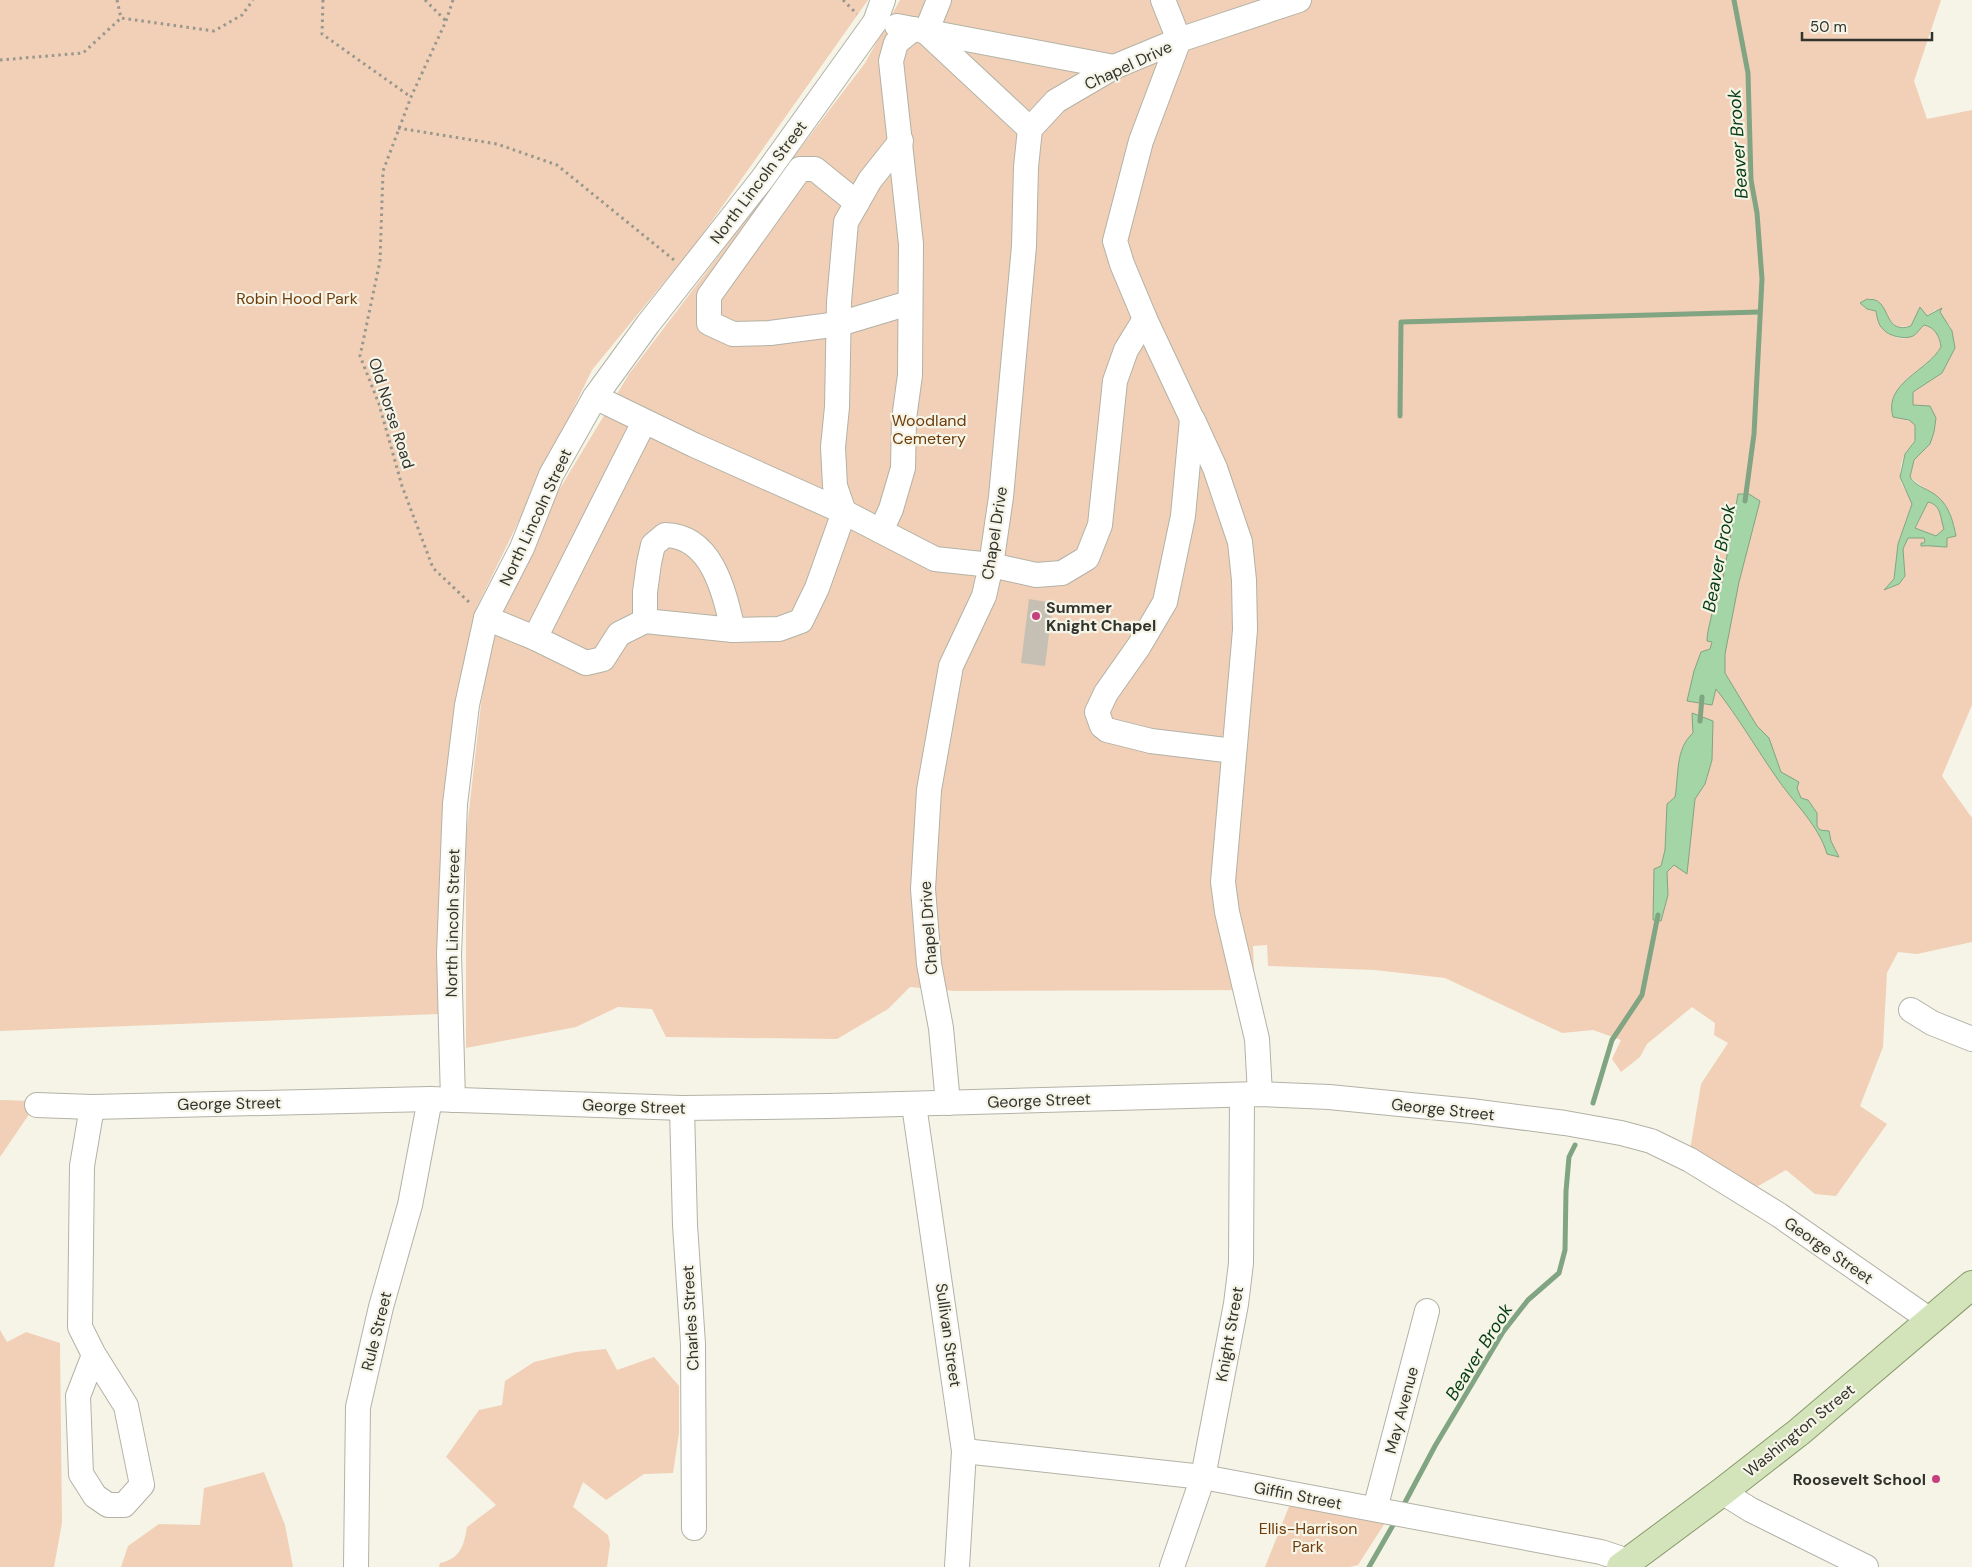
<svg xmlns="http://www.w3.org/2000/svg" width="1972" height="1567" font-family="'DM Sans',sans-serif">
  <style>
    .green { fill: #f1d0b7; fill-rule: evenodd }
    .water { fill: #a3d5a6; stroke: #81a482; fill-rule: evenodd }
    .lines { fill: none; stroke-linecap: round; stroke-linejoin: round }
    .stream { stroke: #81a482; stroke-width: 5 }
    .building { fill: #c5bfb4 }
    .minor-casing { stroke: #b3b2a6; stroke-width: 26 }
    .major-casing { stroke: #899a6b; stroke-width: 30 }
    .path { stroke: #98978e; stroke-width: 3; stroke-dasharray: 2.5 4; stroke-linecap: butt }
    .minor { stroke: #fff; stroke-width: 24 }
    .major { stroke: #d4e4ba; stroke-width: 28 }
    .poi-dot { fill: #c63f7e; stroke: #f5f4e7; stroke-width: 2 }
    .labels { text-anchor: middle; stroke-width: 4.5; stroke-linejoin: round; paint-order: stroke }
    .street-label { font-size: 16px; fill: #33332e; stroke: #f5f4e7 }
    .park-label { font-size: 16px; fill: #6e3d0b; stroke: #f5f4e7 }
    .poi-label { font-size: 16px; font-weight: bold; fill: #33332e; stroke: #f5f4e7; text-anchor: start }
    .water-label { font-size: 18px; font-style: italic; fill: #043c11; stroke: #f5f4e7 }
  </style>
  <rect width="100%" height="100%" fill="#f5f4e7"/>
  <g class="green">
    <polygon points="0,0 868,0 697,242 592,370 476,609 442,816 439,1014 0,1031"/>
    <path d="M900,0H1941L1914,81L1927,119L1972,110V705L1942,776L1972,818V942L1917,954L1898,952L1887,973L1883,1047L1860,1106L1887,1124L1836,1196L1815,1194L1786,1170L1753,1189L1690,1150L1701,1084L1728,1043L1714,1035L1715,1023L1692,1007L1647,1044L1640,1057L1621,1072L1612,1059L1621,1040L1593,1030L1562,1033L1445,978L1375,970L1268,966L1267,945L1253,946L1255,990L954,991L910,987L888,1009L837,1039L666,1037L652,1009L618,1007L576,1027L466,1048V838L481,704L494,620L553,500L629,374L865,63ZM1867,299C1876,301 1884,304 1885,315L1897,327L1911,326L1920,308L1926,316L1936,310L1950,326L1955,348L1942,373L1913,392V405H1919L1921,451L1914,460L1910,477L1945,504L1950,512L1956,534L1947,538V543L1942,547L1925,545L1924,538H1908L1903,549L1905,576L1899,584L1885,590L1894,579L1898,544L1912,504C1910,493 1900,487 1900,476C1900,470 1901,462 1904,456C1908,447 1925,435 1913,423C1911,421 1898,417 1892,413C1890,380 1926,371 1941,347C1940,337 1935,327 1924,325C1920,328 1917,334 1913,336C1894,345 1879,327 1876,311L1867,309L1860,303Z"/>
    <path d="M1928,502C1942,504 1941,518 1944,529L1936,536L1915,528Z"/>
    <polygon points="0,1100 33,1101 32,1110 0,1157"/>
    <polygon points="0,1330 7,1342 26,1332 60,1343 62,1523 54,1567 0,1567"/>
    <path d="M606,1349L617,1370L654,1357L679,1386V1433L673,1473L644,1474L606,1500L583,1482L573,1507L608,1535L610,1544L607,1567H439L440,1563C460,1559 464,1546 467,1527L496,1505L446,1457L479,1410L502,1405L505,1381L534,1362L576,1352Z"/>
    <polygon points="264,1472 285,1525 293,1567 121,1567 128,1546 159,1524 200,1525 204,1488"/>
    <polygon points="1290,1504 1385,1523 1358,1565 1350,1567 1265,1567"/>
  </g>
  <g class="water">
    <path d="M1867,299C1870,300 1872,299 1875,300C1890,305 1885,335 1911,326L1920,307L1927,316L1942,308L1940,312L1952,331L1955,348L1942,373L1913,392V405L1930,406L1936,418L1934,432L1930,444L1914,460L1910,477C1916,487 1931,490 1938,497C1950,507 1953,522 1956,536L1947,538V547C1938,547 1930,545 1921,546V543H1924L1925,541L1924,538H1908L1903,549L1905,576L1899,584L1884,590L1894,579L1898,544L1912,504L1900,477L1905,454L1915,441V425L1909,420L1893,417C1883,383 1928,371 1941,347C1940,337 1935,327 1924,325C1920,328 1917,334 1913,336C1905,340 1888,336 1883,329C1878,325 1877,317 1876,311L1867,309L1860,303ZM1928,502C1942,505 1940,519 1944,529L1936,536L1915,528Z"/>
    <path d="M1738,494H1749L1760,501L1739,582L1725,654V673L1757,726L1769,738L1781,772L1799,782L1797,788L1801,798L1808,800L1817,813V826L1820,830L1829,831L1831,841L1839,857L1827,854C1819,826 1795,804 1779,781C1757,750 1739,718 1716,689L1712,705L1687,701L1694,671L1701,652L1710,649L1712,642L1707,641C1707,627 1715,612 1712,598L1722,583Z"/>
    <path d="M1692,713L1713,721L1712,760L1705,784L1695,799L1687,874L1674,865L1667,872L1668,895L1661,921L1653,920L1654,869L1661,866L1665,850L1667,804L1675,797C1679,775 1675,749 1693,733Z"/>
  </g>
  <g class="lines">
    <g class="stream">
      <polyline points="1734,0 1748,73 1751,180 1757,213 1762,279 1754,434 1745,501"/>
      <polyline points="1400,416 1401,322 1760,312"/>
      <polyline points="1700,721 1702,697"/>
      <polyline points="1593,1103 1612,1040 1642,995 1658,915"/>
      <polyline points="1402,1508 1435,1446 1503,1332 1528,1300 1559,1273 1565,1250 1566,1191 1569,1157 1575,1145"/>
      <polyline points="1369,1567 1396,1520"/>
    </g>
  </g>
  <polygon class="building" points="1029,599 1053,603 1045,666 1021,663"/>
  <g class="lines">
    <g class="minor-casing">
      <g id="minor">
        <polyline points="939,0 926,32 1030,129"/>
        <polyline points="1163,0 1179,40 1141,141 1115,241 1122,264 1145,319 1192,419 1183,516 1165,602 1139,646 1106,693 1097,712 1102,726 1107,730 1151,741 1234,751"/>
        <polyline points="897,26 1114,67"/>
        <polyline points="857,203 815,169 800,169 709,296 709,323 733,334 770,333 839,324 909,303"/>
        <polyline points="595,397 694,445 844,512 935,559 991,565 1036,575 1062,573 1087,558 1100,525 1115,381 1126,350 1145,319"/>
        <polyline points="1193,420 1215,468 1240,542 1244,580 1245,630 1223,882 1227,912 1257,1039 1260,1094"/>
        <polyline points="881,531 891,509 903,468 904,419 910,375 911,244 891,61 896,43 913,29"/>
        <polyline points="486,618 535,638 586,663 603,659 619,634 645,621 733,630 779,629 801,621 817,588 844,512 835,486 833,447 837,407 839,302 846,222 870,180 901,141"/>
        <path d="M645,621V592L649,563L653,545L665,535C712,536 724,591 733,630"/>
        <polyline points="535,638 644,422"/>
        <polyline points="1911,1010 1932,1023 1972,1039"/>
        <polyline points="453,1100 449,954 455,804 467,705 486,618 522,548 551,475 595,397 648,324 763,178 875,22 883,0"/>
        <polyline points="948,1103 941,1028 929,964 923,889 929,790 951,666 984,596 991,565 1001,497 1024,246 1026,167 1030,129 1056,101 1114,67 1179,40 1299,0"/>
        <polyline points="37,1105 92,1107 430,1099 682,1108 829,1106 1260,1094 1329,1097 1471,1111 1565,1123 1621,1133 1651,1141 1690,1160 1779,1215 1930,1320"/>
        <polyline points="914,1105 964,1451 957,1567"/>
        <polyline points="92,1107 82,1166 80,1327 94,1355 126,1406 142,1485 124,1505 108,1505 95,1496 81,1474 78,1396 94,1355"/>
        <polyline points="682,1108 685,1225 693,1344 694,1528"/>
        <polyline points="964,1451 1203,1477 1601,1552 1628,1561"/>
        <polyline points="1722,1492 1751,1510 1866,1567"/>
        <polyline points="1375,1509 1427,1311"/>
        <polyline points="356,1567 358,1407 381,1307 410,1205 430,1099"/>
        <polyline points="1172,1567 1203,1477 1236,1304 1241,1263 1242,1095"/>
      </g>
    </g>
    <g class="major-casing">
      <polyline id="major" points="1621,1567 1722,1492 1799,1432 1972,1285"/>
    </g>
    <g class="path">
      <polyline points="117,0 121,18 214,31 242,15 253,0"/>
      <polyline points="323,0 322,34 411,97"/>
      <polyline points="425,0 446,21"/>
      <polyline points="453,0 446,21 411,97 383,171 380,261 360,356 379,404 402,486 433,568 471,604"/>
      <polyline points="843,0 857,14"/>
      <polyline points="0,60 83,53 121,18"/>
      <polyline points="398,128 497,144 557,165 674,260"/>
    </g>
    <use href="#minor" class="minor"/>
    <use href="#major" class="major"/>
  </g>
  <g class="poi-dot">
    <circle cx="1036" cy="616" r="5"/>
    <circle cx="1936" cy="1479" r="5"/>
  </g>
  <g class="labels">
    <g class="street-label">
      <text transform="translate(1128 65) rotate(-25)" y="6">Chapel Drive</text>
      <text transform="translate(758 182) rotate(-53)" y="6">North Lincoln Street</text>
      <text transform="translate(392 413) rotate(72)" y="6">Old Norse Road</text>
      <text transform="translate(535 517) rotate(-65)" y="6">North Lincoln Street</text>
      <text transform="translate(994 533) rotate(-81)" y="6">Chapel Drive</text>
      <text transform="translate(452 923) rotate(-89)" y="6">North Lincoln Street</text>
      <text transform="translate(928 928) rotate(-94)" y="6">Chapel Drive</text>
      <text transform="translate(1039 1100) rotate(-2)" y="6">George Street</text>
      <text transform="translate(229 1103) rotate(-1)" y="6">George Street</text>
      <text transform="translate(634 1106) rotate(2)" y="6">George Street</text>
      <text transform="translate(1443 1109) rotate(6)" y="6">George Street</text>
      <text transform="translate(1829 1250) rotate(35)" y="6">George Street</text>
      <text transform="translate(690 1318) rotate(-93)" y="6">Charles Street</text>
      <text transform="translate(376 1331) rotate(-76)" y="6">Rule Street</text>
      <text transform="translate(1229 1334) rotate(-80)" y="6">Knight Street</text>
      <text transform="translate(949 1335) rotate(82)" y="6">Sullivan Street</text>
      <text transform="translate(1401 1410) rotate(-75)" y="6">May Avenue</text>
      <text transform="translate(1799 1430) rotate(-39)" y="6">Washington Street</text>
      <text transform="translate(1298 1495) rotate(11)" y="6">Giffin Street</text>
    </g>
    <g class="park-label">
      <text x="297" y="304">Robin Hood Park</text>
      <text x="929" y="426">Woodland<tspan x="929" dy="18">Cemetery</tspan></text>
      <text x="1308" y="1534">Ellis-Harrison<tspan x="1308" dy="18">Park</tspan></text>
    </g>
    <g class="poi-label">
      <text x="1046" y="613">Summer<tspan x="1046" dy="18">Knight Chapel</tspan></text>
      <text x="1926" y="1485" text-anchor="end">Roosevelt School</text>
    </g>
    <g class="water-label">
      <text transform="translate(1738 144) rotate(-94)" y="6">Beaver Brook</text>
      <text transform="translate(1719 558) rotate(-79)" y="6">Beaver Brook</text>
      <text transform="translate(1479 1352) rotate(-58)" y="6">Beaver Brook</text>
    </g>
  </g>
  <path d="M1802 32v8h130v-8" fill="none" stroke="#33332e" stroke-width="2.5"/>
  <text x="1810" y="32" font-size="15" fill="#33332e" stroke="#f5f4e7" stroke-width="4" paint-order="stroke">50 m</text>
</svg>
